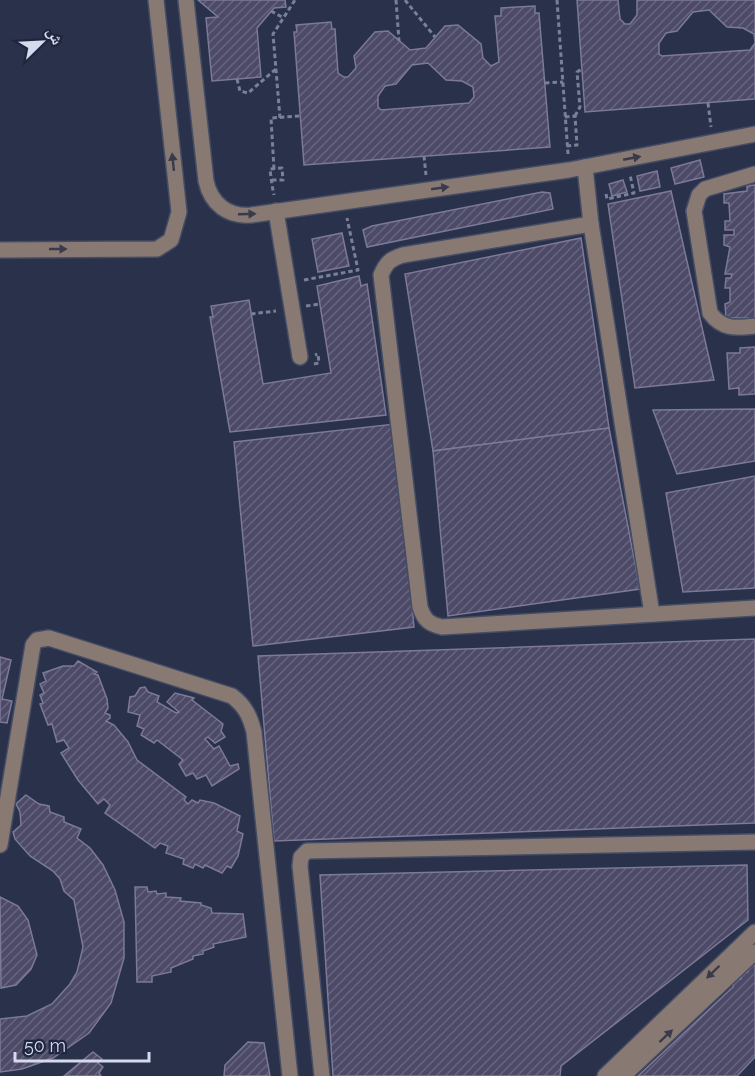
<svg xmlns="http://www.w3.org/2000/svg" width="755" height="1076" font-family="Raleway,'Noto Naskh Arabic',sans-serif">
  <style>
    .building { fill: url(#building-hatch); stroke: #7c7999; stroke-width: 1.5; fill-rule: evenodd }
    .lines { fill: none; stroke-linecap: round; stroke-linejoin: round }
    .minor-casing { stroke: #454c65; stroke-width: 18 }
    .path { stroke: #7a8097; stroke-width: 3; stroke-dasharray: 4.5 3; stroke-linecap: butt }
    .minor { stroke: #887972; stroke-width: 15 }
    .oneway { fill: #393b4c }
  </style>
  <defs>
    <pattern id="building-hatch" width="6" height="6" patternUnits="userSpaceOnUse" patternTransform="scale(1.5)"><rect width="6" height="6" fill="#4d4a68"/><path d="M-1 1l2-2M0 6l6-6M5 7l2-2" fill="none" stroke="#66647e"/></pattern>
  </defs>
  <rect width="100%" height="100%" fill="#29314b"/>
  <g class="building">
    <polygon points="198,0 285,0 286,7 274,8 257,28 261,77 212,81 206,18 218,17"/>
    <path d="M577,0H618L620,19L625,24H630L637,15V0H755V99L585,112ZM709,10L727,27L743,28L754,34L755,43L750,50L662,56L659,54V43L666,33L677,31L693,12Z"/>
    <path d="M535,6V13H539L550,147L304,165L294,32H297L296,25L331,22L332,29H335L338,73L344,77H348L356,68L354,56L375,32L388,31L410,50L426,48L445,26L458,25L481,44L483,58L491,66L499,62L495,16H501V8ZM428,63L446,80L462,81L473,87L474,97L469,103L381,110L378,107V96L385,86L396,84L412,65Z"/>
    <polygon points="700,160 704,177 675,184 671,168"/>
    <polygon points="657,171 660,187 640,191 637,176"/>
    <polygon points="623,180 627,192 612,196 609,184"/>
    <polygon points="755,185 755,322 749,323 749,318 726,318 725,304 730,302 730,288 725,288 726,278 731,278 732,274 725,274 730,247 724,245 724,235 734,235 734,230 725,230 725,221 730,221 729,203 724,203 724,194 747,191 747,186"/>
    <polygon points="671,191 714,380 635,388 608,204"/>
    <polygon points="542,192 550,193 553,209 367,247 363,230 372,226"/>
    <polygon points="342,233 349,266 318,272 312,239"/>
    <polygon points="581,238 609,428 433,451 405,274"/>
    <polygon points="359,276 361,286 367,284 386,415 230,432 210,317 213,317 211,306 249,300 263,384 331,373 317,286"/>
    <polygon points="755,347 755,394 739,395 739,388 729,389 727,353 740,353 740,348"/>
    <polygon points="755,409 755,461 677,474 653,410"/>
    <polygon points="395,424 414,627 253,646 234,442"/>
    <polygon points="609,428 640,589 448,616 433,451"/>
    <polygon points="755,476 755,588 683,592 666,493"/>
    <polygon points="755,639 755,823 274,841 258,656"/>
    <polygon points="0,657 11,660 2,699 12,701 7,723 0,722"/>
    <polygon points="78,661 97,672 94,674 98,675 107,699 108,708 105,713 110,715 110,718 106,721 114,725 128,742 137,760 186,797 184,800 188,804 192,800 198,803 200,800 214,803 240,816 237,831 243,834 238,856 231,868 227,866 222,873 205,865 203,868 195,864 193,868 183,864 184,859 166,853 168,846 160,843 155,848 105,813 110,805 104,799 98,804 78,780 61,753 69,748 64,740 57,742 52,724 48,725 40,704 43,703 40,695 44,693 40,684 46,681 43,673 63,666 74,666"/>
    <polygon points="145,687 148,692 159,696 157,702 176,713 179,712 167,702 175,693 194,698 192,700 223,724 221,731 225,737 215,743 208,737 205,739 214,749 219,746 230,766 238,764 239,769 212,786 206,775 197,779 193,773 186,776 179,764 183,760 157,740 154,743 141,735 144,729 137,726 140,715 128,712 130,697 135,696 140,688"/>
    <polygon points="26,795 39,804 49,806 50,812 64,817 64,822 81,829 77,838 90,848 103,865 115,890 124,922 124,958 111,1003 89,1033 53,1058 22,1069 0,1072 0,1019 27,1016 52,1004 70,984 77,972 83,947 74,900 64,891 60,879 53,871 30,856 15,839 13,832 21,825 20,812 16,804"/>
    <polygon points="747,865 748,920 561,1066 560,1076 333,1076 320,875"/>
    <polygon points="135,887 147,887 148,892 156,891 157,894 166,893 166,897 181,898 180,901 201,903 201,905 211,908 212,913 243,914 246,937 213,944 214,947 203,951 203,954 193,956 193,959 171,968 171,972 152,976 152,982 137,982"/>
    <polygon points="0,897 18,906 28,920 37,955 31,969 16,985 1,988"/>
    <polygon points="749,964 755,965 755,1057 737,1076 638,1076 733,987 734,979 741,979 741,972 748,972"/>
    <polygon points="248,1042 264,1043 270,1076 224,1076 225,1065"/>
    <polygon points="93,1052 102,1059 98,1063 103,1067 99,1073 101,1076 64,1076"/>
  </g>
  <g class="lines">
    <g class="minor-casing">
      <g id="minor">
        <path d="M186,0L206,181C211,204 228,217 251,215L569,170L755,134"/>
        <polyline points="585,167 591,224 652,614"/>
        <path d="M755,174L705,189L699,195L694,211L710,313C723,330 736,328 755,326"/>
        <polyline points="276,211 300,357"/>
        <path d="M591,224L403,255C390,259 386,263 381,275L420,607C424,620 429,624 442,627L755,608"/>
        <polyline points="0,250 157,249 171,240 179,212 156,0"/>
        <path d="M0,845L33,645L37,640L49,638L232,696C245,706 250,716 254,732L290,1076"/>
        <polyline points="322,1076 300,866 301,857 307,851 755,842"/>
        <polyline points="605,1076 755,932"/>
        <polyline points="623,1076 755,952"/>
      </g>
    </g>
    <g class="path">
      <polyline points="396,0 399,41"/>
      <polyline points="405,0 435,37"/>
      <polyline points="557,0 568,154"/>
      <polyline points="271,11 282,17"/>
      <polyline points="237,79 240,91 248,93 276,69"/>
      <polyline points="545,83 563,82"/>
      <polyline points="708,103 711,127"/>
      <polyline points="575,116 580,107 577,72 582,69"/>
      <polyline points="565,117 575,116 577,145 567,146"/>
      <polyline points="280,118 273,34 295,0"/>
      <polyline points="424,156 426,175"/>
      <polyline points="274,169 271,118 300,116"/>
      <path d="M272,180H283L282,168L270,169C271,178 272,186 274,195"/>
      <polyline points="606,194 607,199 634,193 630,175"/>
      <polyline points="304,280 358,270 347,218"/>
      <polyline points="306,306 320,304"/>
      <polyline points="251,314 276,311"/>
      <polyline points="314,364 319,363 318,354 315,355"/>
    </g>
    <use href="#minor" class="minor"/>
  </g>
  <defs><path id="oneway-solid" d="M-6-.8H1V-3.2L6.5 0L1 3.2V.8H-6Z" transform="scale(1.5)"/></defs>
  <g class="oneway">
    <use href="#oneway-solid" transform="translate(632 158) rotate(-11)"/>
    <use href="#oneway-solid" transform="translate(173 162) rotate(-96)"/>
    <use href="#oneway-solid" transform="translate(440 188) rotate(-8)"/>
    <use href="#oneway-solid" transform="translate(247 214) rotate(-2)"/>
    <use href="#oneway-solid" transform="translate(58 249)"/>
    <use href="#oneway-solid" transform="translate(713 972) rotate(136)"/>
    <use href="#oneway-solid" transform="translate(666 1036) rotate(-43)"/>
  </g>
  <g transform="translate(42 42) rotate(66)" stroke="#1f2640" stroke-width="4.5" paint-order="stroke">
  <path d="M0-4.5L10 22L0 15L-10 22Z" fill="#d5daec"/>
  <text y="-9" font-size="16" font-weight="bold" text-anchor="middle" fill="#d5daec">ش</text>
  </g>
  <path d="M15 1052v9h134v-9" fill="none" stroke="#d5daec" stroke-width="3"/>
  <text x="24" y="1052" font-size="18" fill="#d5daec" stroke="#1f2640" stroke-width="4.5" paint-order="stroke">50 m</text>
</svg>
